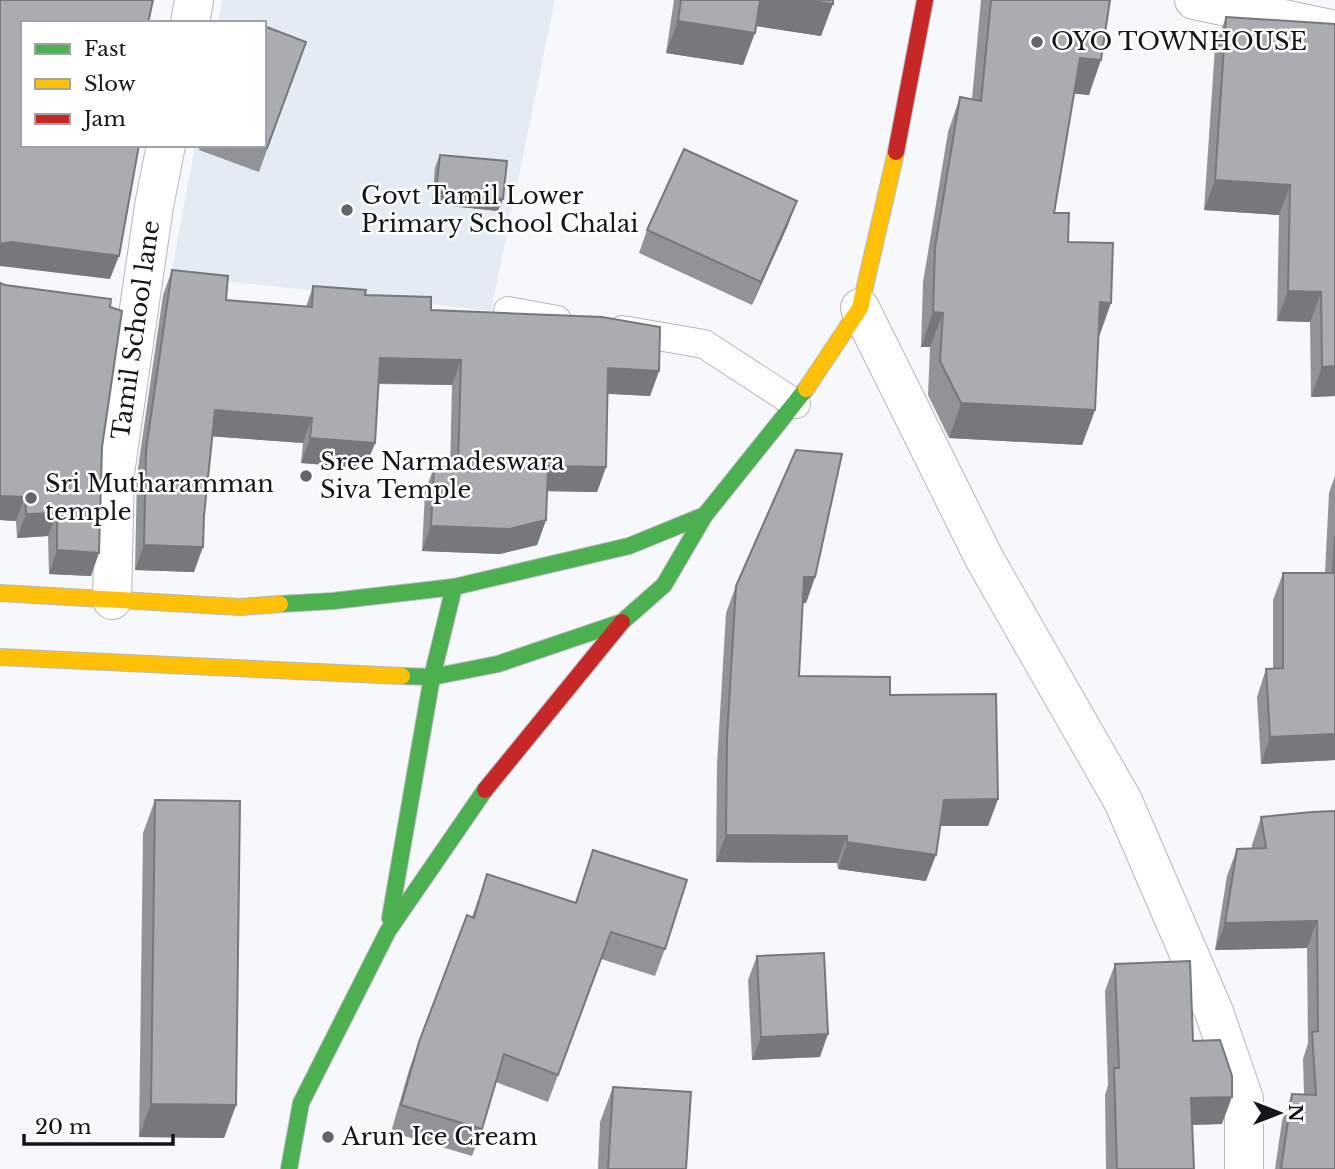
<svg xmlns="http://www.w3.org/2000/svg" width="1335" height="1169" font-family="'Libre Baskerville',serif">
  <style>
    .built { fill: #e4ebf4 }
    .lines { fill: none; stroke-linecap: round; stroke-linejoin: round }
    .lane-casing { stroke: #b5b8bc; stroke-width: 30 }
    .street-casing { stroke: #b5b8bc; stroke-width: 40 }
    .fast-casing { stroke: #b5b8bc; stroke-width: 18 }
    .slow-casing { stroke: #b5b8bc; stroke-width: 18 }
    .jam-casing { stroke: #b5b8bc; stroke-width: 18 }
    .lane { stroke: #fefefe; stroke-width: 28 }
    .street { stroke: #fefefe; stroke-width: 38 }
    .fast { stroke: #4caf50; stroke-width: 16 }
    .slow { stroke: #ffc107; stroke-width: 16 }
    .jam { stroke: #c62828; stroke-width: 16 }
    .wall { fill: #919497 }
    .shaded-wall { fill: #76787b }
    .building { fill: #a9acb0; stroke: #76787b; stroke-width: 2 }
    .poi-dot { fill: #62666b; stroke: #fff; stroke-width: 2.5 }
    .labels { text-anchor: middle; stroke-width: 5; stroke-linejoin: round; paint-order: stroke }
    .poi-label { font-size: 24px; fill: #13171d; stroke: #fff; text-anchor: start }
    .street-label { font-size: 24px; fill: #13171d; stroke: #fff }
  </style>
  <rect width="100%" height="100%" fill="#f6f8fb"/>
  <polygon class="built" points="222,0 555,0 491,311 171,275 195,145 264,145 264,23 218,23"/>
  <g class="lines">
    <g class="lane-casing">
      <g id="lane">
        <polyline points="508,311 557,320"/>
        <polyline points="622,330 704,344 796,404"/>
      </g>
    </g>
    <g class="street-casing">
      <g id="street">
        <polyline points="1194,0 1335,30"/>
        <polyline points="190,23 194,0"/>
        <polyline points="860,308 984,558 1123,801 1214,1012 1244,1099 1244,1169"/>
        <polyline points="112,600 115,473 154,206 166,145"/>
      </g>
    </g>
    <g class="fast-casing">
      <g id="fast">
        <polyline points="280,604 333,601 454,587 629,546 705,515"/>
        <polyline points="402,676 432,677 498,664 622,622 664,585 705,515 806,389"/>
        <polyline points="390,918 432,677 454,587"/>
        <polyline points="289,1169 301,1103 388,931 485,790"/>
      </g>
    </g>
    <g class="slow-casing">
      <g id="slow">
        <polyline points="806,389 860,308 896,152"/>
        <polyline points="0,593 240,607 280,604"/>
        <polyline points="0,657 402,676"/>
      </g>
    </g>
    <g class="jam-casing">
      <g id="jam">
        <polyline points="896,152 925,0"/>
        <polyline points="485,790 622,622"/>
      </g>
    </g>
    <use href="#lane" class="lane"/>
    <use href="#street" class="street"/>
    <use href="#fast" class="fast"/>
    <use href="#slow" class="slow"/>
    <use href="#jam" class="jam"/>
  </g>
  <g class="wall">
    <polygon points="674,0 833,0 821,36 756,26 743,65 666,53"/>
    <polygon points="981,0 1110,0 1089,95 1074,93 1054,213 1068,242 1099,337 1095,410 1082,445 949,438 928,395 930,347 921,347 923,282 948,132 960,97 972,99"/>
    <polygon points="1226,17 1335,24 1335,396 1311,397 1310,322 1277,321 1279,215 1204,210 1215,47"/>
    <polygon points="306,42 259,172 199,150 200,145 264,145"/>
    <polygon points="440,155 498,211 432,204 435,167"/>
    <polygon points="788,225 752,305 639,253 647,230"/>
    <polygon points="172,270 226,300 306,307 313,286 365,295 431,310 659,371 650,396 608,394 606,467 597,492 547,491 546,520 537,545 500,554 422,551 425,492 434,467 450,468 452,385 378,384 375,443 365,468 301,463 303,443 212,436 194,572 135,570 137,475 163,295"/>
    <polygon points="0,283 5,285 110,307 102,447 91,576 49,574 48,536 17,538 16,521 0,520"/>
    <polygon points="1335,476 1335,760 1261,764 1257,697 1266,669 1273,669 1273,600 1283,573 1325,573 1329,493"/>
    <polygon points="815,577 806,603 803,603 799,676 890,695 998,799 988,826 940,826 926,881 838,869 837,863 716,862 717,764 726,613 736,586"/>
    <polygon points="155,800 236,1105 224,1138 139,1137 143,833"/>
    <polygon points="1335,811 1335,1169 1275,1169 1282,1121 1292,1094 1304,1094 1303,1059 1308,1043 1307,948 1215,950 1227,876 1237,849 1252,849 1252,845 1261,817"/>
    <polygon points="593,850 665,949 655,976 601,959 548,1102 496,1082 482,1129 472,1156 391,1132 409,1070 419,1042 472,917 487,874 575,903"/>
    <polygon points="757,956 820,1057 752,1060 748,980"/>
    <polygon points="1115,964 1193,1041 1222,1124 1192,1125 1194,1169 1106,1169 1105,1095 1108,1085 1105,991"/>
    <polygon points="613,1087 686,1169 598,1169 600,1122"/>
  </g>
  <g class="shaded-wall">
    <polygon points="758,0 805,0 833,4 821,36 749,25"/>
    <polygon points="678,21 755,33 743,65 666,53"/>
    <polygon points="1080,58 1101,60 1089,95 1067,93"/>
    <polygon points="1215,180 1290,185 1279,215 1204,210"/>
    <polygon points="436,191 503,199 498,211 432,204"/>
    <polygon points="797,201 788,225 752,305 761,282"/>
    <polygon points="11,242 119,256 110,279 0,266 0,244"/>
    <polygon points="1288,291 1321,292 1310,322 1277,321"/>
    <polygon points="1100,302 1111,303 1099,337"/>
    <polygon points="933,312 943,313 930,347 921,347"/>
    <polygon points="380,358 461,360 452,385 371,383"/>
    <polygon points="1335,366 1335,396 1311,397 1322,367"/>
    <polygon points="608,368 659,371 650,396 599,393"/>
    <polygon points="961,403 1095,410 1082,445 949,438"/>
    <polygon points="215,410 312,418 303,443 206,436"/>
    <polygon points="310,438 375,443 365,468 301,463"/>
    <polygon points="548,466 606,467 597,492 539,491"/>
    <polygon points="0,496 25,497 16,521 0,520"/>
    <polygon points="57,513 48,536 17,538 26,514"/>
    <polygon points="546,520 537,545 500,554 422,551 431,526"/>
    <polygon points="144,545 203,547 194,572 135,570"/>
    <polygon points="57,550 99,553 91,576 49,574"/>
    <polygon points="804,577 815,577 806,603 794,604"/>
    <polygon points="1335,734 1335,760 1261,764 1270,737"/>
    <polygon points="998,799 988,826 934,826 944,800"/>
    <polygon points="726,835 847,836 837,863 716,862"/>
    <polygon points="847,842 936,855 926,881 838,869"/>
    <polygon points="1317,921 1307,948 1215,950 1225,923"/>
    <polygon points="828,1034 820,1057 752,1060 761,1037"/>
    <polygon points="1232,1097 1222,1124 1181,1125 1191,1098"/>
    <polygon points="151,1104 236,1105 224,1138 139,1137"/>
  </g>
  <g class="building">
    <polygon points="0,0 153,0 148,23 23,23 23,145 139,145 119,256 11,242 0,244"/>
    <polygon points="681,0 760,0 755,33 678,21"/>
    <polygon points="805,0 833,0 833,4"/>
    <polygon points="991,0 1110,0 1101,60 1080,58 1054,213 1069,213 1068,242 1113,243 1111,303 1100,302 1095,410 961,403 940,361 943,313 933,312 935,247 960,97 981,101"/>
    <polygon points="1226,17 1335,24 1335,366 1322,367 1321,292 1288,291 1290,185 1215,180"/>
    <polygon points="264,26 306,42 267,148 259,145 264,145"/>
    <polygon points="684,149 797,201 761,282 647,230"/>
    <polygon points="440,155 507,161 503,199 436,191"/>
    <polygon points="172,270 228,276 226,300 312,307 313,286 366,290 365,295 431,297 431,310 602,317 660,327 659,371 608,368 606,467 548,466 546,520 509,529 431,526 434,467 458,468 461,360 380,358 375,443 310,438 312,418 215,410 204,516 203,547 144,545 146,450"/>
    <polygon points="0,283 5,285 111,299 110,307 122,311 102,447 99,553 57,550 57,513 26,514 25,497 0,496"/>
    <polygon points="796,450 842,454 815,577 804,577 799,676 890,677 890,695 996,694 998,799 944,800 936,855 847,842 847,836 726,835 727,737 736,586"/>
    <polygon points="1335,536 1335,734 1270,737 1266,669 1283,668 1283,573 1333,573"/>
    <polygon points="155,800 240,801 236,1105 151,1104"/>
    <polygon points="1335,811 1335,1169 1281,1169 1292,1094 1316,1095 1312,1032 1318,1031 1317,921 1225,923 1237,849 1266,848 1261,817 1312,812"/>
    <polygon points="593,850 687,880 665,949 611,932 558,1075 504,1054 482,1129 401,1105 419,1042 467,915 474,918 487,874 576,903"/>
    <polygon points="824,953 828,1034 761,1037 757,956"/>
    <polygon points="1190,961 1193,1041 1220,1040 1232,1076 1232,1097 1191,1098 1194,1169 1117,1169 1114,1068 1119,1068 1115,964"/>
    <polygon points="613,1087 691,1092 686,1169 608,1169"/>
  </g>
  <g class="poi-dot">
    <circle cx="1037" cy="42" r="7"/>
    <circle cx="347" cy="210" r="7"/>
    <circle cx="306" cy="476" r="7"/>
    <circle cx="31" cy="498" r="7"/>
    <circle cx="328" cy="1137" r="7"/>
  </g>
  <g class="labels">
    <g class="poi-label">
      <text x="1051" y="50">OYO TOWNHOUSE</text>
      <text x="361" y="204">Govt Tamil Lower<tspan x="361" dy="28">Primary School Chalai</tspan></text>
      <text x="320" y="470">Sree Narmadeswara<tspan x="320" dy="28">Siva Temple</tspan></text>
      <text x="45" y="492">Sri Mutharamman<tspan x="45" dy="28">temple</tspan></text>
      <text x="342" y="1145">Arun Ice Cream</text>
    </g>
    <g class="street-label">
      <text transform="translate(136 330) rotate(-82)" y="8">Tamil School lane</text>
    </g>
  </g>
  <rect x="21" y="21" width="245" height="126" fill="#ffffff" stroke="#a1a2a5" stroke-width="2"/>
  <rect x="35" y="44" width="35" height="10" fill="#4caf50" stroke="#a1a2a5" stroke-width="2"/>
  <text x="84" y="56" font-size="21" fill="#13171d">Fast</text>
  <rect x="35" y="79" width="35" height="10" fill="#ffc107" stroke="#a1a2a5" stroke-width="2"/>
  <text x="84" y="91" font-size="21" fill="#13171d">Slow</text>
  <rect x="35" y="114" width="35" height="10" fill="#c62828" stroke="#a1a2a5" stroke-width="2"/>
  <text x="84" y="126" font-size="21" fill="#13171d">Jam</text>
  <g transform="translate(1279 1113) rotate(90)" stroke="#ffffff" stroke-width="5" paint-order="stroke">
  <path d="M0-5L12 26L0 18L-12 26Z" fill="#13171d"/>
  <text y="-10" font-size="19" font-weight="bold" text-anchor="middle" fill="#13171d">N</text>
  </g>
  <path d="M24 1134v10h149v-10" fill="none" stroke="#13171d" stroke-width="3.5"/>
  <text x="35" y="1134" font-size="21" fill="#13171d" stroke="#ffffff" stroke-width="5" paint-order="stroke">20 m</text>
</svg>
